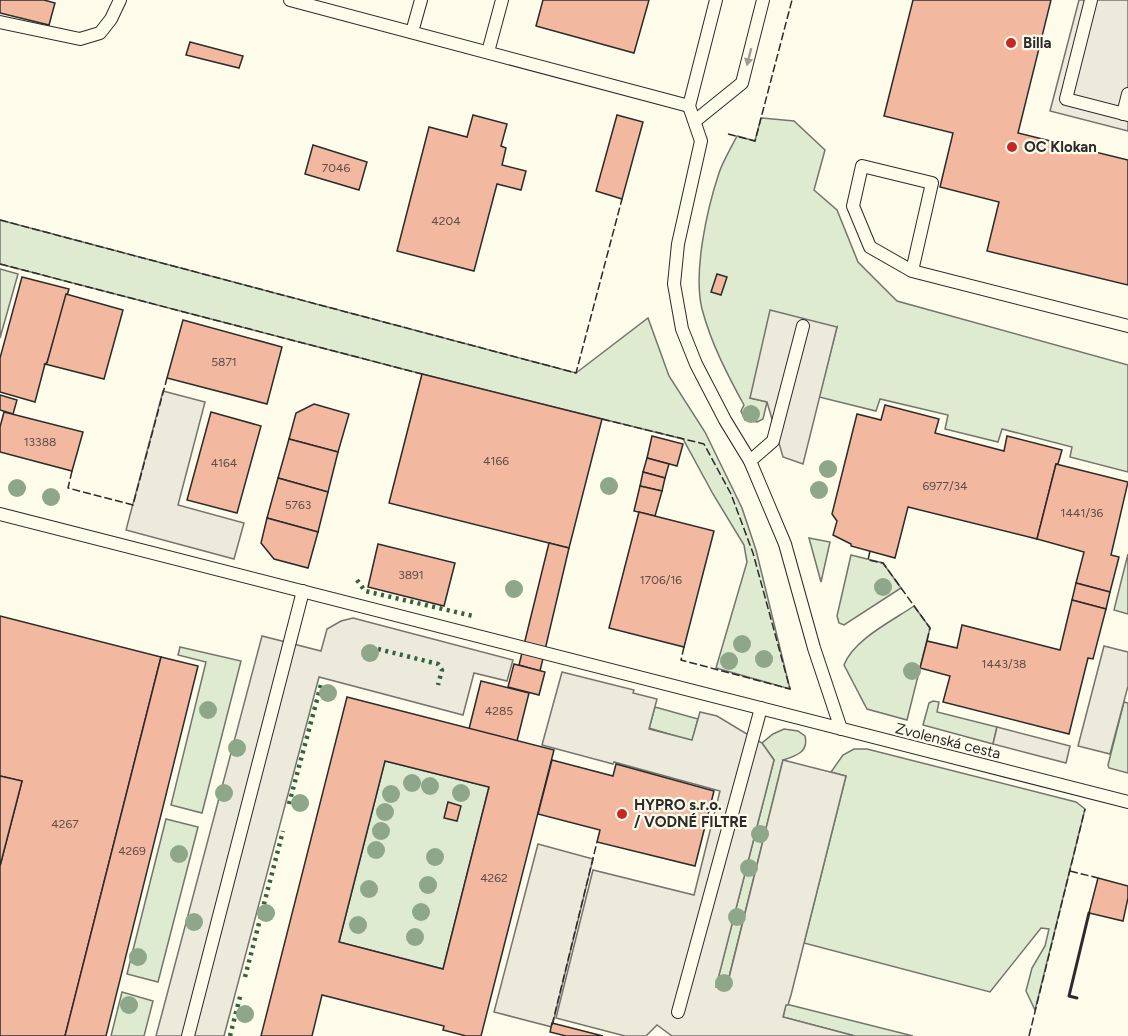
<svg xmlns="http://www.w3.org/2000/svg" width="1128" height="1036" font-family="Figtree,sans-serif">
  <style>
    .green { fill: #deebd1; stroke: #74746e; stroke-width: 1.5 }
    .parking { fill: #eceadb; stroke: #74746e; stroke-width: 1.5 }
    .building { fill: #f2b8a0; stroke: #2b2b2b; stroke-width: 1.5; fill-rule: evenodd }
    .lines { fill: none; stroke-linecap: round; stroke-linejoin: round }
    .lane-casing { stroke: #2b2b2b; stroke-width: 14 }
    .lane { stroke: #fdfbea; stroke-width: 12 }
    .hedge { stroke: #34623c; stroke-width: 4.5; stroke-dasharray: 3 4.5; stroke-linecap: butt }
    .fence { stroke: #2b2b2b; stroke-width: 1.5; stroke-dasharray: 8 3; stroke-linecap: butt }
    .wall { stroke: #2b2b2b; stroke-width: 3 }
    .tree { fill: #8ea78a }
    .oneway { fill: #9e9d94 }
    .poi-dot { fill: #c62828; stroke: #fdfbea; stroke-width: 2 }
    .labels { text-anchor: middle; stroke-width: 4.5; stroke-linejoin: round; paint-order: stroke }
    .number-label { font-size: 12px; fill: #5d4e48 }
    .poi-label { font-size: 15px; font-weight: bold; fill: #2b2b2b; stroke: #fdfbea; text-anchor: start }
    .street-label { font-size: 15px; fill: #2b2b2b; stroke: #fdfbea }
  </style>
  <rect width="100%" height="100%" fill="#fdfbea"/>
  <g class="green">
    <path d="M761,118L794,121L825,150L814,190L837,210L858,262L897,301L1128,365V472L1070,457L1072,447L1002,429L998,442L945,429L948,415L880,399L876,411L819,397L837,327L750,398L767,402L763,419L757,422L745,420L741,411L744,405C727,374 711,343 702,309C693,272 707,209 719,173C723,161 731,148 737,136L755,141Z"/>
    <polygon points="0,220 576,373 648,318 669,376 705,432 742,508 756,550 790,689 716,668 747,562 744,545 713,494 683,439 422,374 0,264"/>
    <polygon points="0,269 18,274 0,338"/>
    <polygon points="809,538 830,542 821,582"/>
    <polygon points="1128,554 1128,614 1114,610"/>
    <polygon points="851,555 883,563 901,588 844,625 839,623 837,616"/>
    <path d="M914,606L930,628L907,720L867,709L844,665C853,640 892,621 914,606Z"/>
    <polygon points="180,647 241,661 202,813 171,805 206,662 178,655"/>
    <polygon points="933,701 939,702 937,712 997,727 993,744 923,725 929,703"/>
    <polygon points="1124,702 1128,703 1128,773 1109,768 1108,765"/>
    <polygon points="655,707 698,719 692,741 649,728"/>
    <path d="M784,729L798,731L805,736C809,752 796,756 783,760L726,989L716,986L774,760L762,743L773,734Z"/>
    <polygon points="854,749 867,749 1076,802 1085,809 1035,1010 1026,991 1032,968 1045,946 1049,929 1041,928 990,992 804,943 846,776 831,772 843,755"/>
    <polygon points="385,761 489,787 443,969 339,942"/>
    <polygon points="166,819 198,827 158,982 127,974"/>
    <polygon points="122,992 153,1001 144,1036 111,1036"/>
    <polygon points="786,1004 913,1036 855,1036 783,1017"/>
  </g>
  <g class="parking">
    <polygon points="1079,0 1128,0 1128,131 1050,111"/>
    <polygon points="770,310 837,327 803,464 783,457 767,402 750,398"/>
    <polygon points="163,391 205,402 178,505 244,523 234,559 126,530"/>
    <polygon points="353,618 513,660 507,681 474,673 463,715 319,677 224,1036 156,1036 262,636 321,651 327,629 341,621"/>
    <polygon points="1104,646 1128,652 1128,686 1110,754 1078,746"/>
    <polygon points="562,672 634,690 633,693 657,699 649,729 692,740 700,712 717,716 762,743 774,760 716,987 725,989 727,986 783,760 846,776 791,995 788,1005 786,1005 783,1017 855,1036 672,1036 657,1025 646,1036 625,1036 556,1018 593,870 694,895 720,791 614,762 613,764 542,745"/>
    <polygon points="997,727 1070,746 1066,763 993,744"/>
    <polygon points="538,844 593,859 552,1027 494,1012"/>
  </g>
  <g class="building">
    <polygon points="0,0 44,0 55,3 49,25 0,13"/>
    <polygon points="543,0 649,0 634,53 536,26"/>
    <polygon points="913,0 1051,0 1018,133 1128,160 1128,285 987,251 999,202 940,187 953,133 884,116"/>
    <polygon points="190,42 243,56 239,68 186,55"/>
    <polygon points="473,115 507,124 501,146 506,148 502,165 526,171 521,190 497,184 474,271 397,251 429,127 467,137"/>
    <polygon points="617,115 643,122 622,199 596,191"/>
    <polygon points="313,145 367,162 359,190 305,174"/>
    <polygon points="717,274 727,277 721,295 711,292"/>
    <polygon points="22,277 69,289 47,363 45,364 49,364 45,364 35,402 0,392 0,358"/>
    <polygon points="66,294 123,310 104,379 45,364 47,363"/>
    <polygon points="183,320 282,347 267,404 167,378"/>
    <polygon points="422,374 602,419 569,548 389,503"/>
    <polygon points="0,395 17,400 13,414 0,410"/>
    <polygon points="314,404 349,414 338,452 289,439 296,413"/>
    <polygon points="885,405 939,419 935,433 1004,451 1007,436 1062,450 1058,464 1056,464 1037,539 908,507 895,558 851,546 851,544 833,535 837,521 832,514 857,414 881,420"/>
    <polygon points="4,412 83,432 72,471 0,452 0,427"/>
    <polygon points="211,412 261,426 237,513 187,500"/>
    <polygon points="652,436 683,444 677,466 647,458"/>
    <polygon points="289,439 338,452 328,492 278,478"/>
    <polygon points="647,458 669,464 665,478 643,472"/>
    <polygon points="1056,464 1128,482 1111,555 1119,557 1110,592 1076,583 1084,552 1037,539"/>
    <polygon points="643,472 665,478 662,491 640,486"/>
    <polygon points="278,478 328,492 318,532 267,518"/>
    <polygon points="640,486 662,491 655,516 634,511"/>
    <polygon points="639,512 714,531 684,647 609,628"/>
    <polygon points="267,518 318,532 308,568 274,559 261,543"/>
    <polygon points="549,543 569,548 540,671 519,665"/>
    <polygon points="378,544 455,563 444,606 368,587"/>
    <polygon points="1076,583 1110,592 1106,609 1072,600"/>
    <polygon points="1072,600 1106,609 1093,659 1088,658 1069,734 943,702 950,676 920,668 927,641 957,648 962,625 1060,650"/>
    <polygon points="0,616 161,657 65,1036 0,1036 0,866 22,781 0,776"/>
    <polygon points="161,657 198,666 106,1036 65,1036"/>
    <polygon points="514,664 545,672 539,695 508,687"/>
    <polygon points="481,681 529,693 517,741 469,729"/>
    <path d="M347,697L554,750L481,1036H466L443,1030L444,1026L322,995L312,1036H261ZM385,761L489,787L443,969L339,942Z"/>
    <polygon points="552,760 613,776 616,764 714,791 695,866 597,842 600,830 538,814"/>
    <polygon points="0,776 22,781 0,866"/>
    <polygon points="448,802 461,806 457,821 444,818"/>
    <polygon points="1098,878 1128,886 1128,898 1123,921 1089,913"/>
    <polygon points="552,1023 603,1036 566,1036 550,1032"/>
  </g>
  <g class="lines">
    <g class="lane-casing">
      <g id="lane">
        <polyline points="290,0 689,106"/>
        <polyline points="716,0 689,106 701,141 678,244 674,284 682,329 696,364 725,420 750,461 785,544 814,648 841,729"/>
        <polyline points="1091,0 1066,99 1128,115"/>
        <polyline points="0,22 80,39 100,33 111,19 120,0"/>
        <polyline points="412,32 421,0"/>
        <polyline points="488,52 502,0"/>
        <polyline points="1123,114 1128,94"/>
        <polyline points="695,121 742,83 763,0"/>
        <polyline points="912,271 932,183 862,166 853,206 870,247 912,271 1128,326"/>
        <polyline points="750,461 773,441 803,326"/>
        <polyline points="0,514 1128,802"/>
        <polyline points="678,1012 761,708"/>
        <polyline points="188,1036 303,591"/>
      </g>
    </g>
    <use href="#lane" class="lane"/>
    <g class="hedge">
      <polyline points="357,580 365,591 473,616"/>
      <polyline points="378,649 438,664 442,670 438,685"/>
      <polyline points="289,804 322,681"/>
      <polyline points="245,977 283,831"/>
      <polyline points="230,1036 241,993"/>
    </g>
    <g class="fence">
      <polyline points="728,134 755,141 792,0"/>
      <polyline points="0,220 576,373 622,199"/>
      <polyline points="0,264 422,374"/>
      <polyline points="602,419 704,444 731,494 753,553 790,689 681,660 684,647"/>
      <polyline points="72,471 68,488 133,505 167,378"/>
      <polyline points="870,551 868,560 883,563 930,628 927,641"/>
      <polyline points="1070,871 1098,878"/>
      <polyline points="552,1025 597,842"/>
      <polyline points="1029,1036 1085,809"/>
    </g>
    <polyline class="wall" points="1077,998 1069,996 1089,913"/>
  </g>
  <g class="tree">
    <circle cx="751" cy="414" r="9"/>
    <circle cx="828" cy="469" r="9"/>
    <circle cx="609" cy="486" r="9"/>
    <circle cx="17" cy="488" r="9"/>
    <circle cx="819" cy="490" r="9"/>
    <circle cx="51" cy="497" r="9"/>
    <circle cx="883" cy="587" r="9"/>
    <circle cx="514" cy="589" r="9"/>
    <circle cx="742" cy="644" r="9"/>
    <circle cx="370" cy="653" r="9"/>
    <circle cx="764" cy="659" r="9"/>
    <circle cx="729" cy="661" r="9"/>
    <circle cx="912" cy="671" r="9"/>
    <circle cx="328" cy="693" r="9"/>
    <circle cx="208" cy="710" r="9"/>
    <circle cx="237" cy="748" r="9"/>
    <circle cx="412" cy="783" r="9"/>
    <circle cx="430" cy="786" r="9"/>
    <circle cx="224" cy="793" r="9"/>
    <circle cx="461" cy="793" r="9"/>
    <circle cx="391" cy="794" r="9"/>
    <circle cx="300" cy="803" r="9"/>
    <circle cx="385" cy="812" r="9"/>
    <circle cx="381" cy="831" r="9"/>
    <circle cx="760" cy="834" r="9"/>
    <circle cx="376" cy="850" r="9"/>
    <circle cx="179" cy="854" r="9"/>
    <circle cx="435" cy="857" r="9"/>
    <circle cx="749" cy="868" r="9"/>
    <circle cx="428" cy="885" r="9"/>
    <circle cx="369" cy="889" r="9"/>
    <circle cx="421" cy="912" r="9"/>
    <circle cx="266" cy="913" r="9"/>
    <circle cx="737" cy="917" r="9"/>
    <circle cx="194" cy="922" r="9"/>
    <circle cx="358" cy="925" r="9"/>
    <circle cx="415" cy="937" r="9"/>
    <circle cx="138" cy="957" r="9"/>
    <circle cx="724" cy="983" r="9"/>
    <circle cx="129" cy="1005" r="9"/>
    <circle cx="245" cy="1014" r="9"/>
  </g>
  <defs><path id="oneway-solid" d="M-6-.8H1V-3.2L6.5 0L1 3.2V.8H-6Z" transform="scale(1.5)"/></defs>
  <use class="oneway" href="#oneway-solid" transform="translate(749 57) rotate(104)"/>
  <g class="poi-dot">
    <circle cx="1011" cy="43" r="6"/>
    <circle cx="1012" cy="147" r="6"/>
    <circle cx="622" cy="814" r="6"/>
  </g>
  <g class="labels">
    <g class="number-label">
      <text x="336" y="172">7046</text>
      <text x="446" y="225">4204</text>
      <text x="224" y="366">5871</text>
      <text x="40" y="446">13388</text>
      <text x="496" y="465">4166</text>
      <text x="224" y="467">4164</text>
      <text x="945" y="490">6977/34</text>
      <text x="298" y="509">5763</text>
      <text x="1082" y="517">1441/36</text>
      <text x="411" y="579">3891</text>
      <text x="661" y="584">1706/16</text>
      <text x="1004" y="668">1443/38</text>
      <text x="499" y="715">4285</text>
      <text x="65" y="828">4267</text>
      <text x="132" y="855">4269</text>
      <text x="494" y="882">4262</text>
    </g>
    <g class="poi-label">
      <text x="1023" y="48">Billa</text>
      <text x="1024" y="152">OC Klokan</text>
      <text x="634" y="810">HYPRO s.r.o.<tspan x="634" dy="17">/ VODNÉ FILTRE</tspan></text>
    </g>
    <g class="street-label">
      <text transform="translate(948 741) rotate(14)" y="5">Zvolenská cesta</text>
    </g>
  </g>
</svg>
